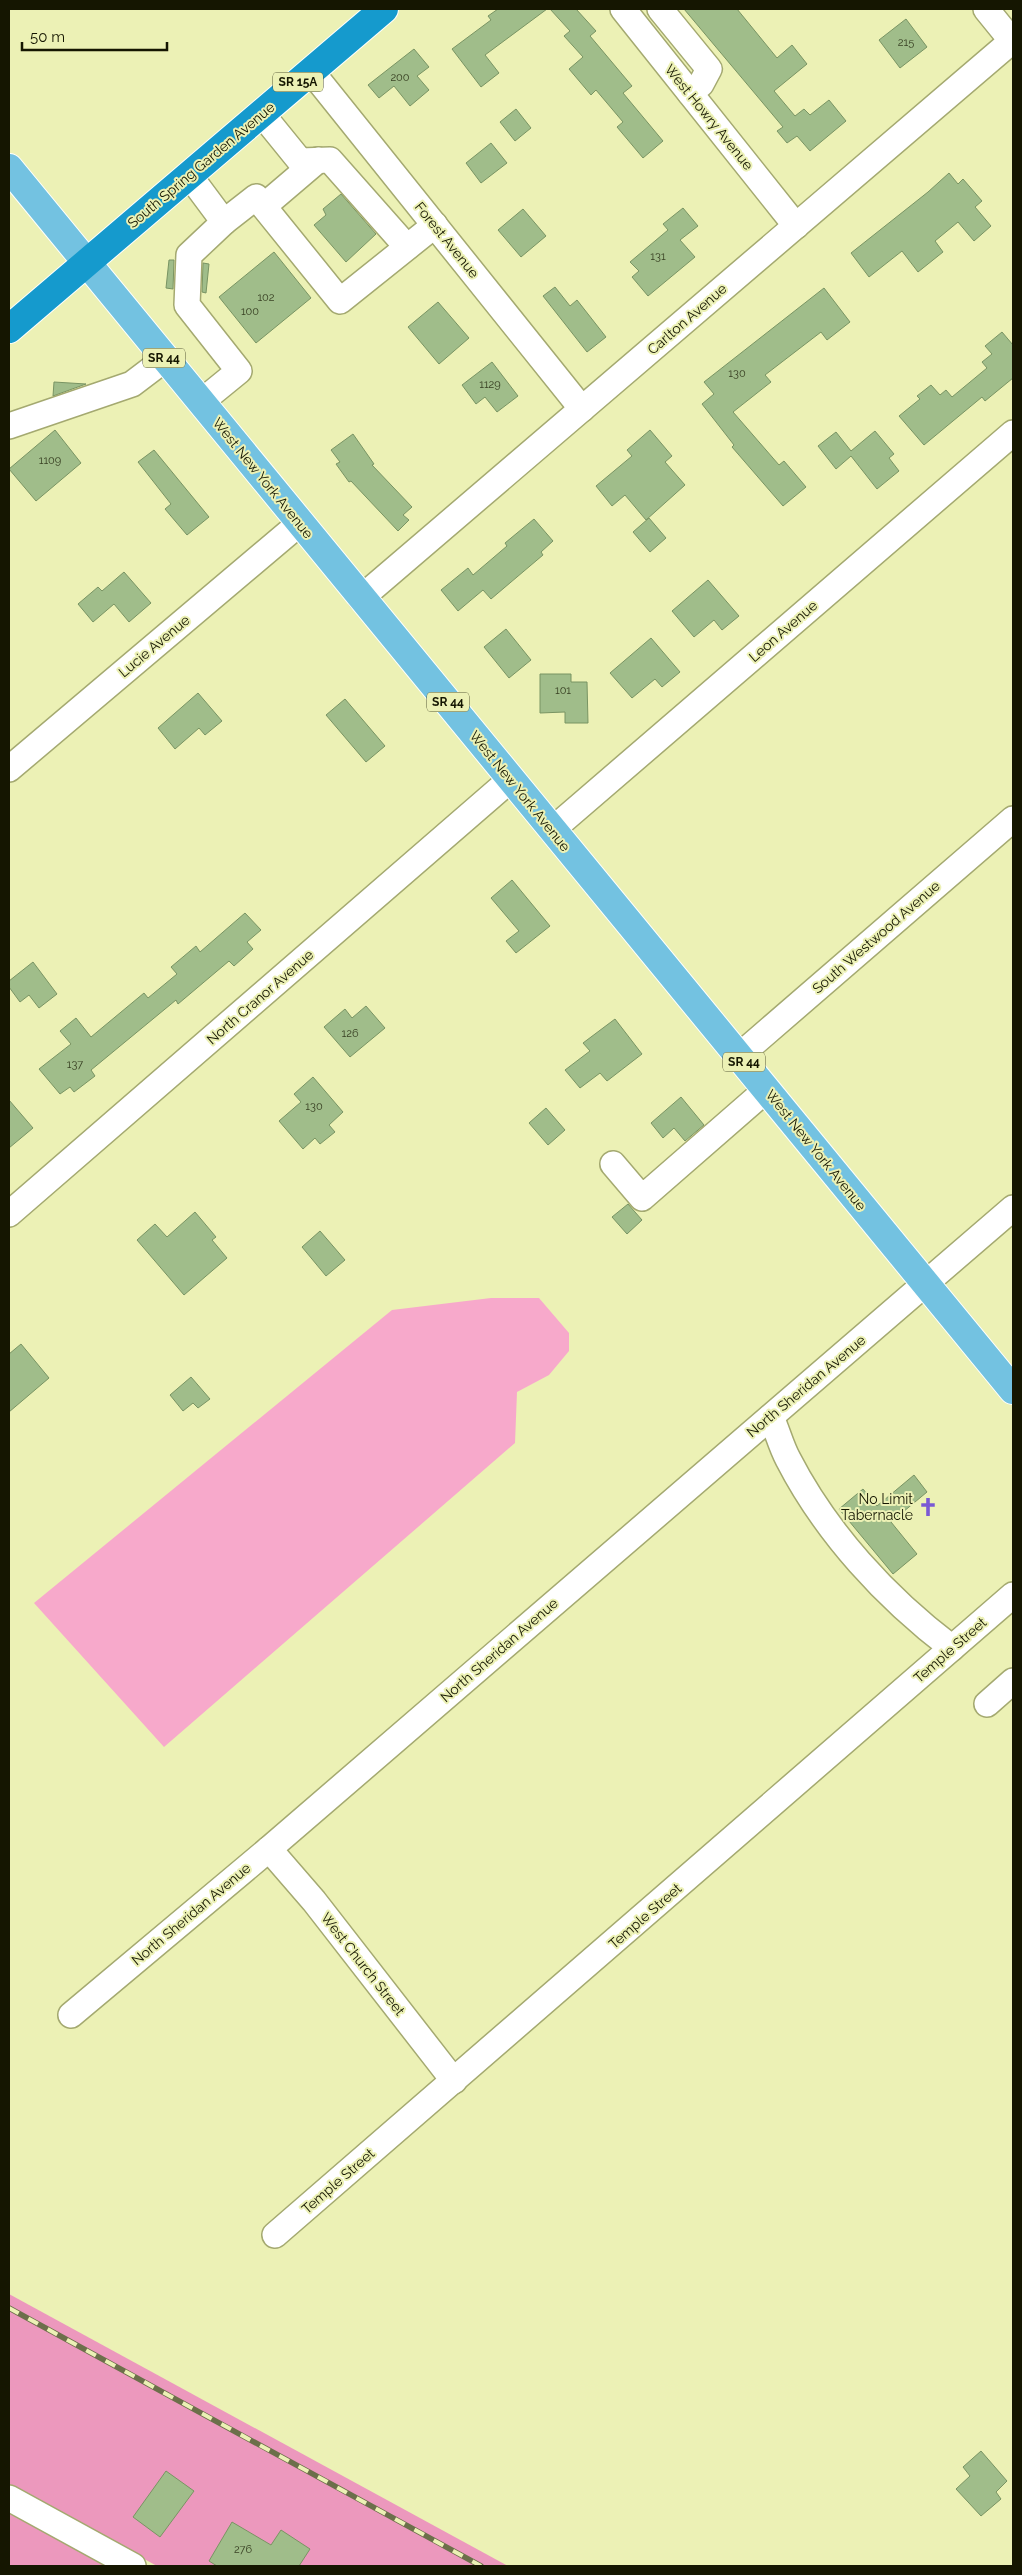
<svg xmlns="http://www.w3.org/2000/svg" width="1022" height="2575" font-family="Raleway,sans-serif">
  <style>
    .green { fill: #f7a9cb }
    .forest { fill: #ec98bd }
    .building { fill: #a0bd8a; stroke: #799463 }
    .lines { fill: none; stroke-linecap: round; stroke-linejoin: round }
    .minor-casing { stroke: #a4a970; stroke-width: 28 }
    .major-casing { stroke: #fff; stroke-width: 30 }
    .highway-casing { stroke: #fff; stroke-width: 30 }
    .minor { stroke: #fff; stroke-width: 25 }
    .major { stroke: #73c2e1; stroke-width: 28 }
    .highway { stroke: #159acd; stroke-width: 28 }
    .rail-casing { stroke: #6c6f4a; stroke-width: 5.5 }
    .rail { stroke: #ecf1b5; stroke-width: 4; stroke-dasharray: 11; stroke-linecap: butt }
    .labels { text-anchor: middle; stroke-width: 4; stroke-linejoin: round; paint-order: stroke }
    .number-label { font-size: 11px; fill: #384023 }
    .shield { fill: #ecf1b5; stroke: #565837; stroke-width: 1 }
    .shield-label { font-size: 12px; font-weight: bold; fill: #151601 }
    .street-label { font-size: 14px; fill: #151601; stroke: #ecf1b5 }
    .poi-label { font-size: 14px; fill: #151601; stroke: #ecf1b5; text-anchor: end }
  </style>
  <rect width="100%" height="100%" fill="#ecf1b5"/>
  <polygon class="green" points="491,1298 539,1298 569,1333 569,1351 549,1375 517,1392 515,1443 164,1747 34,1603 392,1310"/>
  <g class="forest">
    <polygon points="9,2294 508,2566 157,2566 9,2485"/>
    <polygon points="9,2510 110,2566 9,2566"/>
  </g>
  <g class="building">
    <polygon points="498,9 547,9 485,55 499,73 481,87 452,49 491,20 488,16"/>
    <polygon points="550,9 576,9 596,31 590,36 632,86 623,93 663,141 643,158 617,127 623,122 596,90 591,95 569,69 583,57 564,36 570,31"/>
    <polygon points="684,9 737,9 777,58 792,45 807,64 774,91 795,116 804,109 810,115 829,100 846,121 810,151 797,136 787,143 777,131 783,127"/>
    <polygon points="906,19 927,47 900,68 879,40"/>
    <polygon points="414,49 429,67 417,76 429,90 410,106 394,86 379,98 368,85"/>
    <polygon points="516,109 531,128 515,141 500,122"/>
    <polygon points="491,143 507,163 481,183 466,163"/>
    <polygon points="949,173 958,184 963,179 982,201 975,207 991,226 974,241 958,222 935,241 943,252 918,272 902,251 869,277 851,253 928,192"/>
    <polygon points="341,194 376,234 346,262 314,225 326,215 323,209"/>
    <polygon points="683,208 698,226 680,240 695,257 648,296 632,277 639,271 630,262 668,230 663,224"/>
    <polygon points="523,209 546,236 521,257 498,230"/>
    <polygon points="274,252 311,298 256,343 219,297"/>
    <polygon points="169,260 174,260 173,289 166,288"/>
    <polygon points="203,263 209,264 206,293 202,292"/>
    <polygon points="555,287 570,306 577,300 606,337 587,352 543,296"/>
    <polygon points="824,288 850,322 827,340 821,332 765,375 771,382 733,412 779,465 784,461 806,487 783,506 732,447 734,445 702,404 714,394 704,382"/>
    <polygon points="438,302 469,338 439,364 408,327"/>
    <polygon points="1002,332 1013,345 1013,378 985,401 982,397 924,445 899,416 920,399 917,396 931,385 940,395 946,390 952,397 987,368 982,362 992,354 985,346"/>
    <polygon points="492,362 518,396 497,412 485,397 476,404 462,385"/>
    <polygon points="54,382 86,384 53,396"/>
    <polygon points="55,430 81,463 36,501 9,469"/>
    <polygon points="650,430 672,456 665,462 685,485 646,520 625,495 612,506 596,486 632,456 627,450"/>
    <polygon points="875,431 894,454 889,458 899,471 877,489 851,456 836,469 818,446 836,432 851,451"/>
    <polygon points="353,434 374,464 372,465 412,507 403,515 409,520 398,531 351,481 349,482 336,464 340,462 331,450"/>
    <polygon points="154,450 209,517 187,535 165,509 171,504 138,462"/>
    <polygon points="649,518 666,538 650,552 633,532"/>
    <polygon points="534,519 553,541 541,552 543,555 491,599 483,590 458,611 441,590 468,568 473,575 507,546 505,543"/>
    <polygon points="124,572 151,603 129,622 114,604 93,622 78,604 98,587 102,591"/>
    <polygon points="708,580 739,616 722,630 714,620 694,637 672,611"/>
    <polygon points="506,629 531,660 509,678 484,647"/>
    <polygon points="651,638 680,672 662,687 655,679 632,698 610,673"/>
    <polygon points="540,674 571,674 571,682 587,682 588,723 565,723 565,712 540,713"/>
    <polygon points="198,693 222,721 205,735 199,728 175,749 158,728"/>
    <polygon points="345,699 385,746 366,762 326,715"/>
    <polygon points="512,880 550,926 516,953 506,941 519,931 491,898"/>
    <polygon points="245,913 261,930 247,942 253,949 234,966 229,961 178,1004 176,1000 91,1070 95,1076 74,1092 70,1087 60,1094 39,1069 71,1044 60,1031 76,1018 91,1037 144,993 148,998 177,974 171,967 196,946 200,952"/>
    <polygon points="33,962 57,994 39,1008 29,995 20,1002 9,987 9,981"/>
    <polygon points="366,1006 385,1028 350,1057 324,1027 345,1009 352,1018"/>
    <polygon points="615,1019 642,1054 607,1081 600,1073 580,1088 565,1070 590,1051 583,1043"/>
    <polygon points="313,1077 343,1112 329,1125 335,1132 320,1144 315,1138 303,1149 279,1121 301,1102 294,1094"/>
    <polygon points="681,1097 704,1125 685,1141 674,1128 663,1138 651,1123"/>
    <polygon points="9,1100 33,1128 9,1148"/>
    <polygon points="546,1108 565,1130 548,1145 529,1123"/>
    <polygon points="628,1204 642,1220 627,1234 612,1217"/>
    <polygon points="195,1212 216,1237 212,1240 227,1258 184,1295 137,1240 155,1224 167,1237"/>
    <polygon points="320,1231 345,1260 326,1276 302,1247"/>
    <polygon points="21,1344 49,1378 9,1412 9,1354"/>
    <polygon points="191,1377 210,1399 198,1408 193,1403 183,1411 170,1395"/>
    <polygon points="914,1475 927,1492 891,1522 917,1554 893,1574 839,1509 863,1489 877,1506"/>
    <polygon points="981,2451 1007,2481 996,2492 1001,2499 981,2516 956,2489 970,2476 963,2467"/>
    <polygon points="166,2471 194,2491 160,2537 133,2517"/>
    <polygon points="232,2522 271,2545 281,2530 310,2549 299,2566 217,2566 209,2561"/>
  </g>
  <g class="lines">
    <g class="minor-casing">
      <g id="minor">
        <polyline points="623,9 796,226"/>
        <polyline points="660,9 709,69 701,84 690,93"/>
        <polyline points="986,9 1012,41"/>
        <polyline points="311,71 582,409"/>
        <polyline points="261,113 300,161 330,160 407,247"/>
        <polyline points="189,175 224,222 189,255 187,305 239,371 201,402"/>
        <polyline points="264,206 318,160"/>
        <polyline points="224,222 256,197 340,301 435,225"/>
        <polyline points="9,426 132,384 165,359"/>
        <polyline points="361,598 1013,40"/>
        <polyline points="9,769 300,523"/>
        <polyline points="552,830 1013,433"/>
        <polyline points="739,1056 1013,819"/>
        <polyline points="613,1164 642,1198 766,1090"/>
        <polyline points="9,1214 511,779"/>
        <path d="M771,1417C777,1430 781,1446 788,1459C826,1533 886,1598 952,1648"/>
        <polyline points="987,1704 1013,1681"/>
        <polyline points="269,1849 314,1901 454,2081"/>
        <polyline points="71,2015 269,1849 1013,1208"/>
        <polyline points="275,2235 1013,1595"/>
        <polyline points="9,2498 133,2566"/>
      </g>
    </g>
    <g class="major-casing">
      <polyline id="major" points="9,168 1013,1390"/>
    </g>
    <g class="highway-casing">
      <polyline id="highway" points="9,329 384,9"/>
    </g>
    <use href="#minor" class="minor"/>
    <use href="#major" class="major"/>
    <use href="#highway" class="highway"/>
    <g class="rail-casing">
      <polyline id="rail" points="9,2308 481,2566"/>
    </g>
    <use href="#rail" class="rail"/>
  </g>
  <defs>
    <g id="church-bare" transform="scale(1.5)"><path d="M-1.2-6h2.4v3.5h3.3v2.4h-3.3V6h-2.4V-.1h-3.3v-2.4h3.3Z" fill="#7a59d4" stroke="#ecf1b5" stroke-width="2.5" paint-order="stroke"/></g>
  </defs>
  <g fill-rule="evenodd">
    <use href="#church-bare" x="928" y="1507"/>
  </g>
  <g class="labels">
    <g class="number-label">
      <text x="906" y="46">215</text>
      <text x="400" y="81">200</text>
      <text x="658" y="260">131</text>
      <text x="266" y="301">102</text>
      <text x="250" y="315">100</text>
      <text x="737" y="377">130</text>
      <text x="490" y="388">1129</text>
      <text x="50" y="464">1109</text>
      <text x="563" y="694">101</text>
      <text x="350" y="1037">126</text>
      <text x="75" y="1068">137</text>
      <text x="314" y="1110">130</text>
      <text x="243" y="2553">276</text>
    </g>
    <g class="shield">
      <rect x="273" y="72.5" width="50" height="19" rx="4"/>
      <rect x="143" y="348.5" width="42" height="19" rx="4"/>
      <rect x="427" y="692.5" width="42" height="19" rx="4"/>
      <rect x="723" y="1052.5" width="42" height="19" rx="4"/>
    </g>
    <g class="shield-label">
      <text x="298" y="86">SR 15A</text>
      <text x="164" y="362">SR 44</text>
      <text x="448" y="706">SR 44</text>
      <text x="744" y="1066">SR 44</text>
    </g>
    <g class="street-label">
      <text transform="translate(709 117) rotate(51)" y="5">West Howry Avenue</text>
      <text transform="translate(201 165) rotate(-40)" y="5">South Spring Garden Avenue</text>
      <text transform="translate(447 240) rotate(51)" y="5">Forest Avenue</text>
      <text transform="translate(687 319) rotate(-41)" y="5">Carlton Avenue</text>
      <text transform="translate(263 478) rotate(51)" y="5">West New York Avenue</text>
      <text transform="translate(783 631) rotate(-41)" y="5">Leon Avenue</text>
      <text transform="translate(154 646) rotate(-40)" y="5">Lucie Avenue</text>
      <text transform="translate(520 791) rotate(51)" y="5">West New York Avenue</text>
      <text transform="translate(876 937) rotate(-41)" y="5">South Westwood Avenue</text>
      <text transform="translate(260 997) rotate(-41)" y="5">North Cranor Avenue</text>
      <text transform="translate(816 1150) rotate(51)" y="5">West New York Avenue</text>
      <text transform="translate(806 1386) rotate(-40)" y="5">North Sheridan Avenue</text>
      <text transform="translate(499 1650) rotate(-41)" y="5">North Sheridan Avenue</text>
      <text transform="translate(950 1650) rotate(-41)" y="5">Temple Street</text>
      <text transform="translate(191 1914) rotate(-40)" y="5">North Sheridan Avenue</text>
      <text transform="translate(645 1916) rotate(-41)" y="5">Temple Street</text>
      <text transform="translate(363 1964) rotate(52)" y="5">West Church Street</text>
      <text transform="translate(338 2181) rotate(-41)" y="5">Temple Street</text>
    </g>
    <g class="poi-label">
      <text x="913" y="1504">No Limit<tspan x="913" dy="16">Tabernacle</tspan></text>
    </g>
  </g>
  <rect width="1022" height="2575" fill="none" stroke="#151601" stroke-width="20"/>
  <path d="M22 42v8h145v-8" fill="none" stroke="#151601" stroke-width="2.5"/>
  <text x="30" y="42" font-size="15" fill="#151601" stroke="#ecf1b5" stroke-width="4" paint-order="stroke">50 m</text>
</svg>
